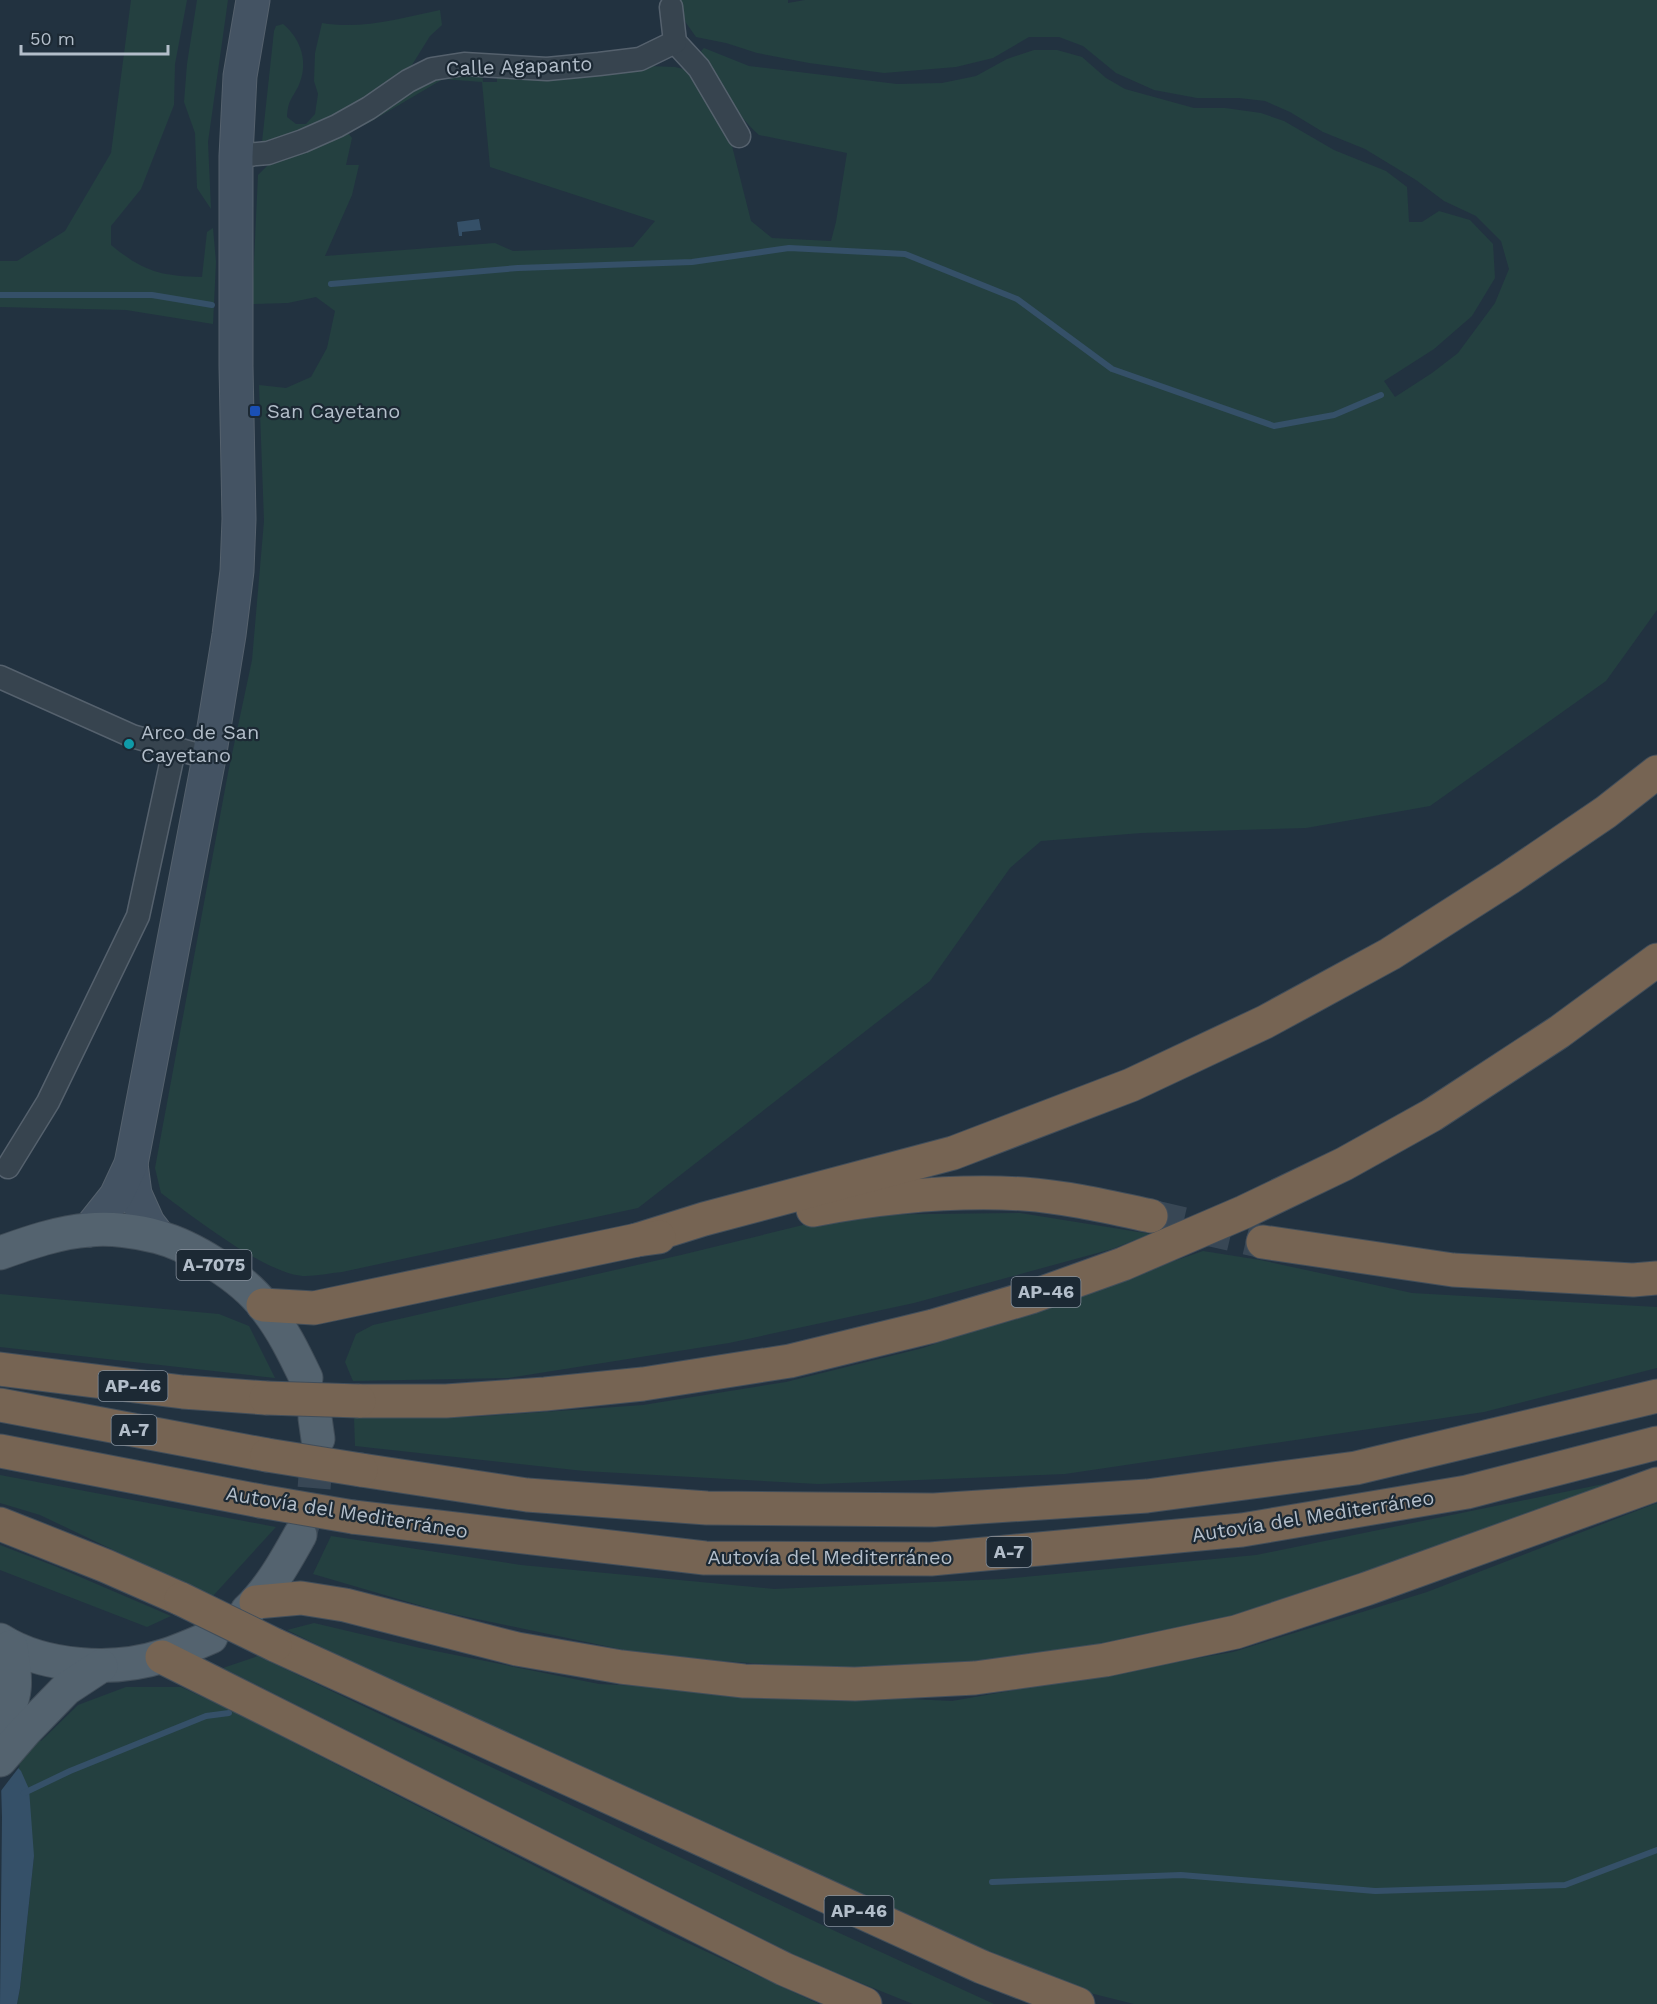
<svg xmlns="http://www.w3.org/2000/svg" width="1657" height="2004" font-family="'Work Sans',sans-serif">
  <style>
    .green { fill: #244040 }
    .water { fill: #355068 }
    .pier { fill: #223240 }
    .lines { fill: none; stroke-linecap: round; stroke-linejoin: round }
    .stream { stroke: #355068; stroke-width: 6 }
    .primary-tunnel { stroke: #384755; stroke-width: 33; stroke-dasharray: 33 16; stroke-linecap: butt }
    .highway-tunnel { stroke: #384755; stroke-width: 33; stroke-dasharray: 33 16; stroke-linecap: butt }
    .street-casing { stroke: #55616d; stroke-width: 25 }
    .secondary-casing { stroke: #55616d; stroke-width: 35 }
    .primary-casing { stroke: #404d58; stroke-width: 35 }
    .highway-casing { stroke: #424e5a; stroke-width: 35 }
    .street { stroke: #37444f; stroke-width: 22 }
    .secondary { stroke: #445363; stroke-width: 33 }
    .primary { stroke: #54636f; stroke-width: 33 }
    .highway { stroke: #766453; stroke-width: 33 }
    .highway-bridge-casing { stroke: #424e5a; stroke-width: 35; stroke-linecap: butt }
    .highway-bridge { stroke: #766453; stroke-width: 33 }
    .transit-dot { fill: #1a4fb4; stroke: #1c2934; stroke-width: 2 }
    .culture-dot { fill: #0f9aa8; stroke: #1c2934; stroke-width: 2 }
    .labels { text-anchor: middle; stroke-width: 4.5; stroke-linejoin: round; paint-order: stroke }
    .shield { fill: #1c2934; stroke: #86919d; stroke-width: 1.5 }
    .shield-label { font-size: 18px; font-weight: bold; fill: #b3beca }
    .street-label { font-size: 20px; fill: #b3beca; stroke: #1c2934 }
    .poi-label { font-size: 20px; fill: #b3beca; stroke: #1c2934; text-anchor: start }
  </style>
  <rect width="100%" height="100%" fill="#223240"/>
  <g class="green">
    <path d="M131,0H187L175,64L174,105L141,189L111,226V245C144,272 161,276 202,277L207,232L213,228L216,262L213,324L126,310L0,307V261H17L65,231L111,153Z"/>
    <polygon points="197,0 228,0 208,142 211,209 197,188 195,133 184,102 187,64"/>
    <path d="M670,0H788V3L805,0H1657V610L1606,681L1430,806L1306,828L1141,833L1041,841L1010,868L930,981L638,1208L342,1272C330,1273 317,1276 305,1276C268,1276 192,1216 161,1193L155,1168L228,773L252,660L264,521L259,385L286,388L311,377L327,348L335,311L316,297L288,303L252,304L258,175L268,165L340,132L348,133L352,138L346,165H359L352,195L325,256L495,243L513,251L633,247L655,221L490,167L482,82L443,79L365,125L368,116L430,77L482,69L483,82H497V71L648,66L675,67L692,71L730,138L751,221L772,238L831,241L836,222L847,153L759,135C734,113 718,80 701,51L704,48L749,66L897,84L942,83L976,76L1007,59L1034,50H1057L1082,57L1106,78L1125,89L1194,108H1225L1261,113L1284,121L1334,150L1386,171L1407,187L1409,222H1422L1439,211L1470,220L1493,244L1495,278L1472,316L1434,349L1384,381L1395,397L1432,373L1458,353L1495,303L1509,269L1501,241L1476,216L1444,201L1416,180L1365,149L1323,132L1290,112L1265,101L1239,98H1197L1154,90L1116,73L1083,46L1059,37H1029L993,58L956,67L884,73L809,63L757,53L726,43L696,37Z"/>
    <path d="M440,10L442,25L430,36L407,73L352,111L269,148L262,142L274,31L276,26L283,24C302,40 309,64 298,87C291,100 288,101 287,117L296,124H306L315,114L318,94L314,81L315,53L322,23C361,30 402,18 440,10Z"/>
    <polygon points="1020,1213 1151,1234 1112,1249 914,1303 729,1343 508,1378 353,1381 345,1362 356,1334 373,1325 681,1255 844,1215"/>
    <polygon points="1203,1251 1260,1260 1412,1293 1657,1307 1657,1368 1484,1412 1065,1474 818,1484 584,1471 355,1446 354,1417 472,1417 643,1405 786,1382 923,1348"/>
    <polygon points="0,1294 219,1314 249,1326 275,1378 0,1347"/>
    <polygon points="0,1475 276,1527 212,1597 40,1515 0,1503"/>
    <polygon points="1623,1480 1276,1606 1087,1653 878,1672 653,1656 439,1611 313,1574 331,1536 521,1565 774,1589 1003,1579 1256,1555"/>
    <polygon points="1657,1503 1657,2004 1134,2004 1070,1988 786,1859 482,1726 287,1630 314,1623 420,1648 599,1684 952,1701 1233,1652 1427,1592"/>
    <polygon points="0,1545 57,1567 171,1616 147,1627 0,1570"/>
    <polygon points="258,1656 835,1931 994,2004 913,2004 811,1963 223,1668"/>
    <polygon points="126,1687 181,1687 222,1706 662,1931 819,2004 17,2004 20,1988 34,1856 0,1749 0,1709 41,1741 78,1705"/>
  </g>
  <g class="water">
    <polygon points="479,219 481,230 462,232 462,236 459,236 457,222"/>
    <polygon points="0,1749 21,1771 29,1789 34,1856 20,1988 17,2004 0,2004 2,1817"/>
  </g>
  <polygon class="pier" points="0,1746 20,1766 0,1792"/>
  <g class="lines">
    <g class="stream">
      <polyline points="331,284 518,268 692,262 789,248 905,254 1017,299 1112,369 1274,426 1334,415 1381,395"/>
      <polyline points="0,295 152,295 212,305"/>
      <polyline points="24,1793 70,1771 206,1716 229,1713"/>
      <polyline points="992,1882 1181,1875 1375,1891 1565,1885 1657,1850"/>
    </g>
    <polyline class="primary-tunnel" points="300,1535 314,1489 318,1439"/>
    <polyline class="highway-tunnel" points="1151,1216 1263,1242"/>
    <g class="street-casing">
      <g id="street">
        <polyline points="675,42 699,68 739,136"/>
        <polyline points="236,156 268,153 303,141 337,126 369,108 408,81 432,69 464,64 547,69 599,64 640,59 675,42 671,7"/>
        <polyline points="0,677 132,736 209,758"/>
        <polyline points="8,1167 48,1102 138,916 174,750"/>
      </g>
    </g>
    <g class="secondary-casing">
      <g id="secondary">
        <polyline points="131,1164 135,1194 148,1223 158,1236"/>
        <polyline points="89,1230 116,1196 131,1164 209,758 229,635 237,571 239,519 236,366 236,156 240,76 253,0"/>
      </g>
    </g>
    <g class="primary-casing">
      <g id="primary">
        <path d="M0,1253C28,1243 59,1232 89,1230C110,1228 137,1231 158,1237C192,1246 243,1278 264,1306C282,1328 294,1353 306,1378"/>
        <polyline points="315,1418 318,1439"/>
        <path d="M247,1611C270,1589 285,1562 300,1535"/>
        <path d="M0,1640C44,1668 114,1672 163,1656C179,1651 195,1644 211,1637"/>
        <path d="M0,1720C20,1698 15,1674 11,1647"/>
        <polyline points="0,1760 26,1730 66,1689 101,1666"/>
      </g>
    </g>
    <g class="highway-casing">
      <g id="highway">
        <path d="M813,1210C882,1197 955,1190 1024,1194C1066,1197 1109,1207 1151,1216"/>
        <polyline points="637,1240 704,1219 953,1153 1131,1085 1265,1022 1390,954 1509,878 1606,812 1657,772"/>
        <polyline points="1263,1242 1453,1270 1633,1280 1657,1278"/>
        <polyline points="263,1305 314,1308 637,1240 659,1237"/>
        <polyline points="0,1369 183,1392 266,1398"/>
        <polyline points="359,1401 446,1401 545,1394 643,1384 790,1361 933,1326 1031,1297 1123,1264 1244,1212 1344,1164 1432,1115 1559,1032 1657,960"/>
        <polyline points="0,1405 267,1455"/>
        <polyline points="0,1451 260,1501"/>
        <polyline points="361,1470 527,1495 707,1508 934,1510 1147,1496 1356,1468 1657,1396"/>
        <polyline points="353,1517 705,1558 931,1559 1242,1530 1467,1492 1657,1443"/>
        <polyline points="0,1524 106,1566 181,1599"/>
        <polyline points="256,1602 301,1598 345,1605 517,1649 621,1667 744,1681 855,1684 975,1678 1105,1660 1236,1632 1366,1589 1657,1484"/>
        <polyline points="275,1645 982,1967 1078,2004"/>
        <polyline points="162,1657 784,1969 865,2004"/>
      </g>
    </g>
    <use href="#street" class="street"/>
    <use href="#secondary" class="secondary"/>
    <use href="#primary" class="primary"/>
    <use href="#highway" class="highway"/>
    <g class="highway-bridge-casing">
      <g id="highway-bridge">
        <polyline points="266,1398 359,1401"/>
        <polyline points="267,1455 361,1470"/>
        <polyline points="260,1501 353,1517"/>
        <polyline points="181,1599 275,1645"/>
      </g>
    </g>
    <use href="#highway-bridge" class="highway-bridge"/>
  </g>
  <rect class="transit-dot" x="249" y="405" width="12" height="12" rx="3"/>
  <circle class="culture-dot" cx="129" cy="744" r="6"/>
  <g class="labels">
    <g class="shield">
      <rect x="176.5" y="1250" width="75" height="30" rx="4.5"/>
      <rect x="1011.5" y="1277" width="69" height="30" rx="4.5"/>
      <rect x="98.5" y="1371" width="69" height="30" rx="4.5"/>
      <rect x="111.5" y="1415" width="45" height="30" rx="4.5"/>
      <rect x="986.5" y="1537" width="45" height="30" rx="4.5"/>
      <rect x="824.5" y="1896" width="69" height="30" rx="4.5"/>
    </g>
    <g class="shield-label">
      <text x="214" y="1271">A-7075</text>
      <text x="1046" y="1298">AP-46</text>
      <text x="133" y="1392">AP-46</text>
      <text x="134" y="1436">A-7</text>
      <text x="1009" y="1558">A-7</text>
      <text x="859" y="1917">AP-46</text>
    </g>
    <g class="street-label">
      <text transform="translate(519 66) rotate(-2)" y="7">Calle Agapanto</text>
      <text transform="translate(347 1512) rotate(9)" y="7">Autovía del Mediterráneo</text>
      <text transform="translate(1313 1516) rotate(-9)" y="7">Autovía del Mediterráneo</text>
      <text x="830" y="1564">Autovía del Mediterráneo</text>
    </g>
    <g class="poi-label">
      <text x="267" y="418">San Cayetano</text>
      <text x="141" y="739">Arco de San<tspan x="141" dy="23">Cayetano</tspan></text>
    </g>
  </g>
  <path d="M21 45v9h147v-9" fill="none" stroke="#b3beca" stroke-width="3"/>
  <text x="30" y="45" font-size="18" fill="#b3beca" stroke="#1c2934" stroke-width="4.5" paint-order="stroke">50 m</text>
</svg>
